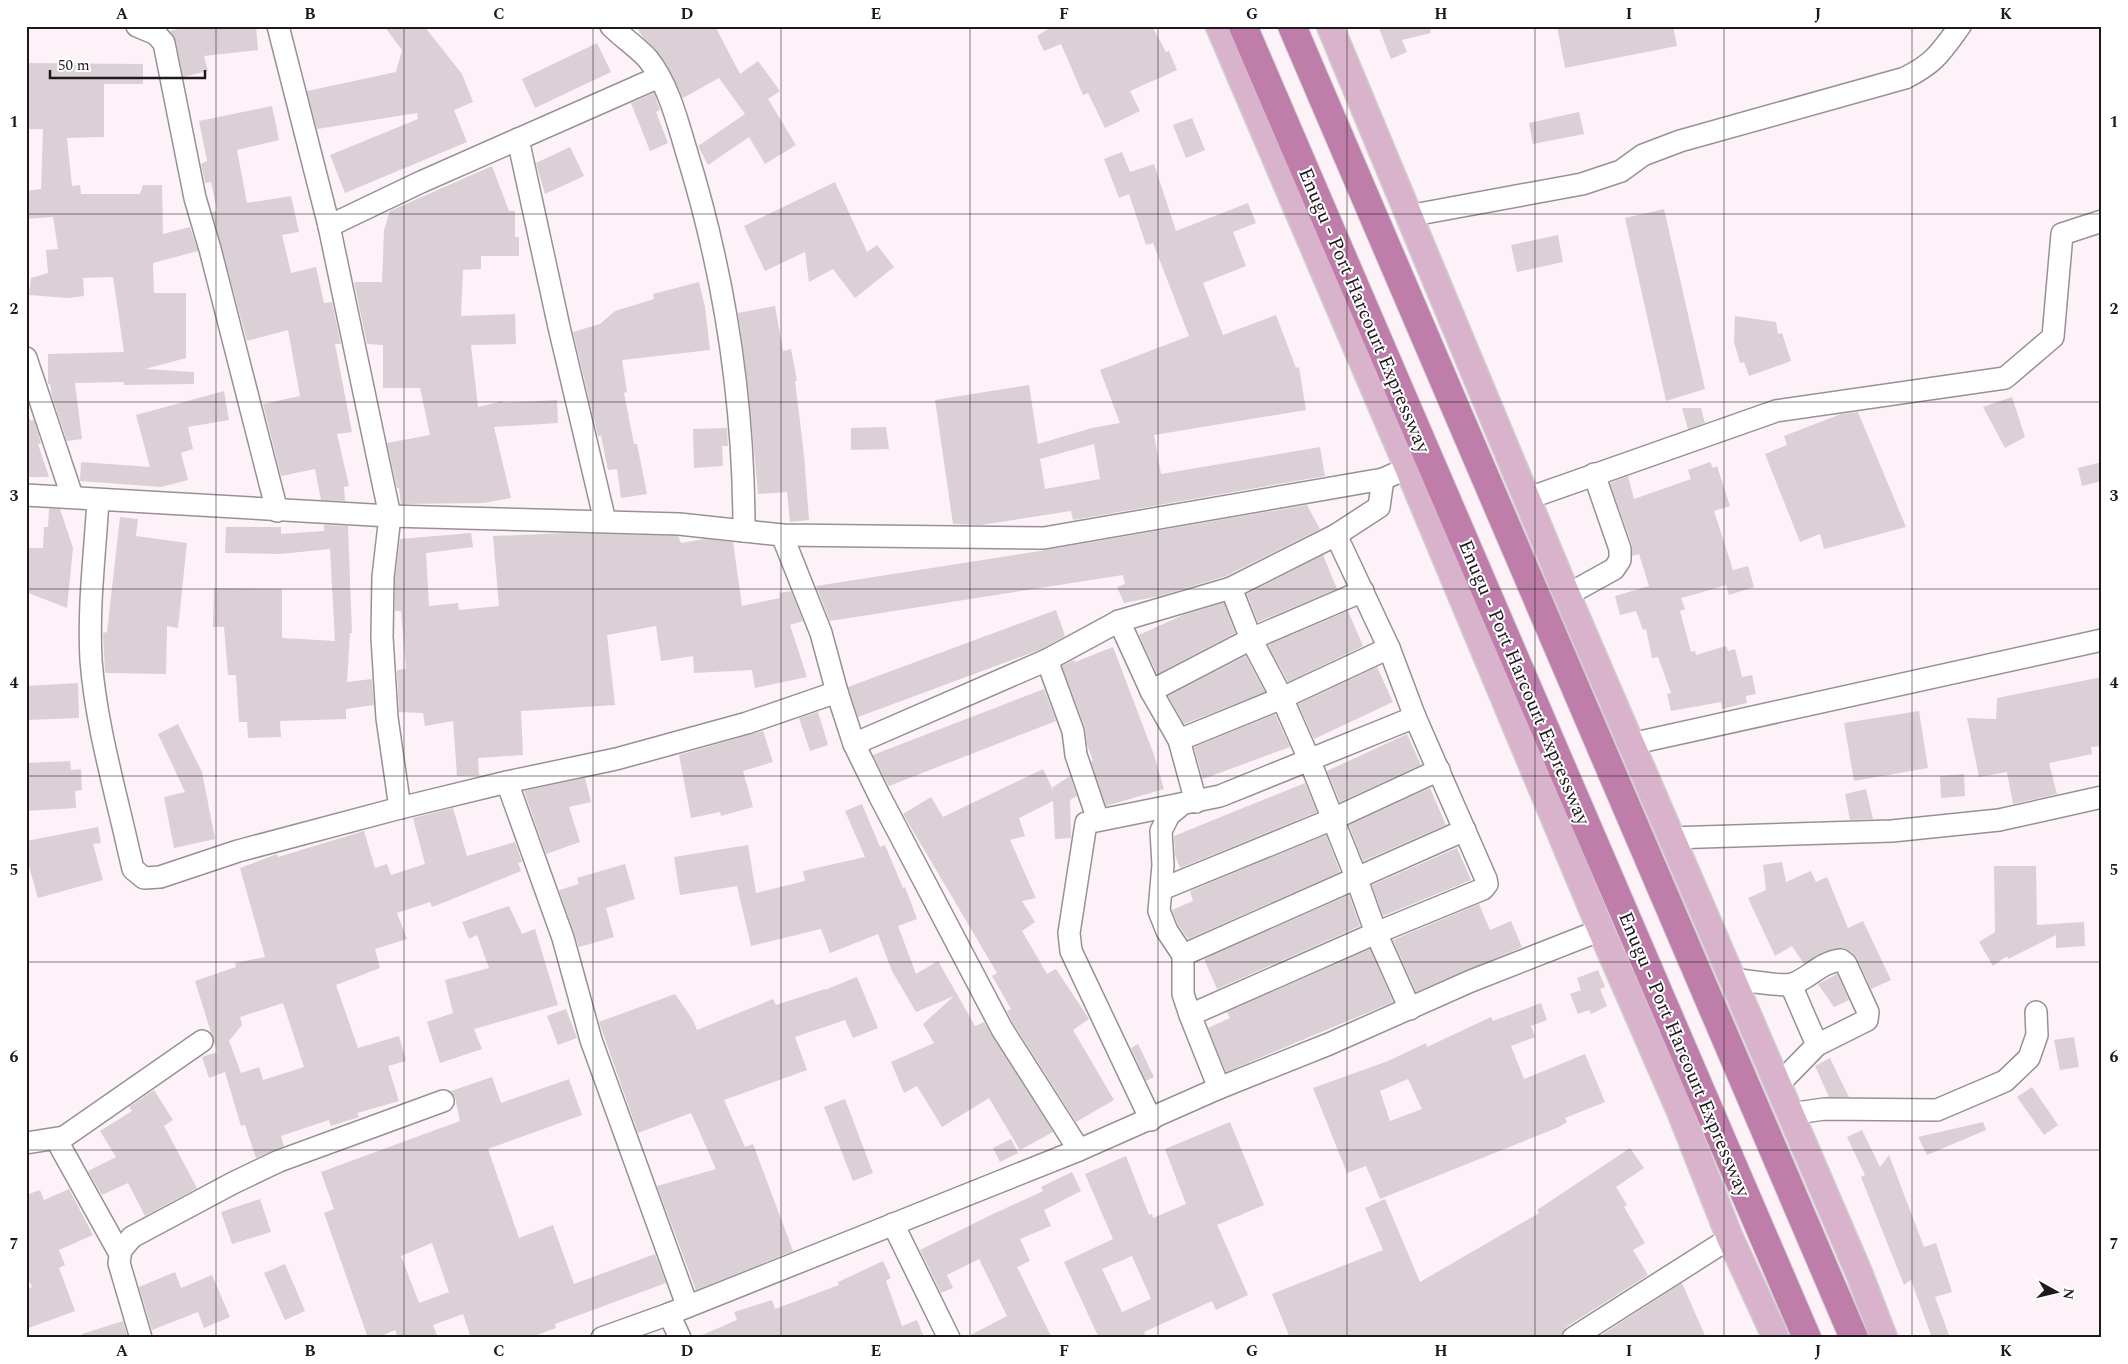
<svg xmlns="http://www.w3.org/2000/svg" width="2128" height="1364" font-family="Spectral,serif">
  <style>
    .building { fill: #dad0d6; fill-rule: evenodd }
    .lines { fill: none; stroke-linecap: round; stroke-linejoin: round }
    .minor-casing { stroke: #999096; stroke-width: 24 }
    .major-casing { stroke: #d2d1d2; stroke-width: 29 }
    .highway-casing { stroke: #d2d1d2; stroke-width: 30 }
    .minor { stroke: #fff; stroke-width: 21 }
    .major { stroke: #d9b2cb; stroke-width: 26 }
    .highway { stroke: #bf7ea9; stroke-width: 28 }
    .grid { fill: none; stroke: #1d191c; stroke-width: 1; stroke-opacity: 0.55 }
    .labels { text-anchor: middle; stroke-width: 4; stroke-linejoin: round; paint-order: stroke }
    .street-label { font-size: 20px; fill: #1d191c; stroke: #fff }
    .neatline { fill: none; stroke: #1d191c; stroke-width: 2 }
    .grid-label { font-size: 16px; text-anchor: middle; font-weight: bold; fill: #1d191c }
  </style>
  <rect width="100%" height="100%" fill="#fcf2f8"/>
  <g class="building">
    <polygon points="191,26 256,26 258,50 204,56 208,71 183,77 176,41 170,31"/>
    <polygon points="384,26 424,26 462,74 473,102 454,110 467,142 345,193 330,155 418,119 417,113 317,129 307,91 396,72 402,50"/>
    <polygon points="636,26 715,26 740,74 758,61 780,91 768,99 796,145 765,164 749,137 708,165 698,146 745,114 719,78 683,98 665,62 642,36"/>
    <polygon points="1053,26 1152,26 1166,52 1169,51 1177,70 1130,91 1140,111 1105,128 1088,93 1083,95 1061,44 1044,51 1037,36"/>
    <polygon points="1378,26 1430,26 1431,33 1402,40 1407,52 1391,59"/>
    <polygon points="1557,26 1673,26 1677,46 1565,68"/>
    <polygon points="597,43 611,72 535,108 522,79"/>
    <polygon points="26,63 143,64 143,84 104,84 104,137 67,138 72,186 80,185 81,194 140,194 143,185 162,185 163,234 190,227 198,251 153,263 154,293 186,293 186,358 145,369 194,372 194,384 124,385 124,382 75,383 82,439 67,441 52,396 50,384 48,384 48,354 124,352 113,277 83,278 84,296 68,298 29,295 31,278 48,273 46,250 58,249 53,217 26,219 26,191 41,189 43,129 26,129"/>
    <polygon points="654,93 660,110 656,112 668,143 650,151 631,103"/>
    <polygon points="272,106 279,140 237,150 247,203 291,196 299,232 282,235 291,273 316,267 324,303 332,302 341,344 335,344 352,432 337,434 349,486 344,487 345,501 321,500 315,469 281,476 263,404 300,396 288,330 247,341 212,212 217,211 211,182 205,183 201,164 207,161 199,121"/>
    <polygon points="1579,112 1584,134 1533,144 1529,123"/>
    <polygon points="1192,118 1205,150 1186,158 1173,125"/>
    <polygon points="570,147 584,176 545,194 536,163"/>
    <path d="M1122,152L1130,172L1154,164L1176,231L1248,203L1256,223L1233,232L1246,266L1203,283L1223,335L1276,315L1296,368L1299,367L1306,410L1154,435L1161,474L1320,447L1325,476L1073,520L1071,511L981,525L953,524L935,400L1029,385L1038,444L1092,428L1120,423L1100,370L1189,336L1153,243L1146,245L1129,194L1119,198L1104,159ZM1094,444L1100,479L1045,489L1040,459Z"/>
    <polygon points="492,166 509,211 515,211 515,237 519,237 519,256 481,256 481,269 463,270 461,316 515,314 516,344 471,345 478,407 503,401 503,403 557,400 558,423 494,427 511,498 483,503 401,504 399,488 397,488 387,443 430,435 420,388 383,388 383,345 367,344 354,282 382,282 384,230 390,211"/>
    <polygon points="835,182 867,252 877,245 894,267 855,298 833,269 809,282 805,252 765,271 744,226"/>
    <polygon points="1664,209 1705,389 1666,401 1625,218"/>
    <polygon points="1558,235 1563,262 1517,272 1511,245"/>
    <polygon points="699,282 705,307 710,350 622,360 627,392 624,393 634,444 637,444 647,494 621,498 617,469 608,470 601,436 598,436 573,332 600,324 615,311 654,299 653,294"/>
    <polygon points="775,306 783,351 791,349 797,381 795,381 804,455 809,520 790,522 787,492 758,494 748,385 738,313"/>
    <polygon points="1735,316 1776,322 1778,334 1782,333 1791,361 1749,376 1744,362 1740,363 1734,342"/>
    <polygon points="224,391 229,420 188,427 193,449 181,453 188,480 161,487 80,481 81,462 150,467 136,415"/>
    <polygon points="2012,397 2025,437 2005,448 1983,407"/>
    <polygon points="1682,408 1701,408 1705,423 1688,429"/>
    <polygon points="1858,412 1906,527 1824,549 1820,534 1800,542 1765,454 1787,445 1784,436 1841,414"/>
    <polygon points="26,418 29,418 31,421 34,420 41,444 38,444 49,477 26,477"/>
    <polygon points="886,427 889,449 851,450 851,428"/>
    <polygon points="727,428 728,446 722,446 723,466 694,468 693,429"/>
    <polygon points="1710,462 1713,468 1717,466 1730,506 1714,511 1733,570 1748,566 1754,587 1729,595 1726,585 1696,594 1681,598 1685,609 1680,611 1691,652 1695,651 1696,655 1726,646 1728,651 1735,649 1742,677 1752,675 1756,694 1746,696 1747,703 1722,709 1721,702 1671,711 1667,694 1671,693 1658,657 1652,658 1646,629 1643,630 1636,611 1620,615 1615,596 1649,586 1639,554 1632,556 1632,545 1610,483 1628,476 1634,499 1691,479 1688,470"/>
    <polygon points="2102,462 2102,481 2082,486 2078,468"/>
    <polygon points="1307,505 1320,529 1226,576 1160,596 1124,603 1117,587 1125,584 1123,575 830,621 816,586 1046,550"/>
    <polygon points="49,509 60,509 73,548 67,608 26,592 26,548 43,548 44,527 48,527"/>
    <polygon points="120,517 138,519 136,536 187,543 178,628 167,626 166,674 105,673 103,633 107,632"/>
    <polygon points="324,525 348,526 352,633 350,633 347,682 372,679 374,705 346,709 346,719 280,721 281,737 248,738 247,722 239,722 236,675 228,675 224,627 213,627 214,588 282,589 282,638 335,641 330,549 280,554 225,553 226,527 281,527 281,534 324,531"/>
    <polygon points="471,533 473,547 426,553 429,606 458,603 459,610 499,606 493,536 567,533 678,536 681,543 705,539 733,542 742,606 780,598 779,593 791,591 803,621 790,625 807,677 755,688 752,670 694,673 693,656 661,661 656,626 607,635 615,705 521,711 523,755 478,758 479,775 457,776 453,721 425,726 423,713 399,712 397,670 406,669 401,611 395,611 395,578 400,539"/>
    <polygon points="1323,555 1337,589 1258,622 1247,594"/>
    <polygon points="1224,603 1235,633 1157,674 1139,635 1183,615"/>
    <polygon points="1056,610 1065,636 1042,649 858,717 848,687"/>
    <polygon points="1348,611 1363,646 1288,682 1268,645"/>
    <polygon points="1113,647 1154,755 1164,789 1106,806 1091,762 1093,760 1087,745 1085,727 1062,666 1074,660 1075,662"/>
    <polygon points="1246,656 1265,692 1184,724 1168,696"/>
    <polygon points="1377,667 1393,702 1314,739 1298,704"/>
    <polygon points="2102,677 2102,746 2091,747 2092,754 2049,763 2057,794 2013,804 2007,772 1979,777 1967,718 1996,719 1997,698"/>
    <polygon points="78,683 79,718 26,720 26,686"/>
    <polygon points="1044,689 1056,721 889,786 873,755"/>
    <polygon points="1919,711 1928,768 1854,781 1844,723"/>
    <polygon points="818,712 828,745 810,751 799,718"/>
    <polygon points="1275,714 1290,747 1203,779 1194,747"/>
    <polygon points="178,724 202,772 215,839 174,848 164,797 185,792 158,734"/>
    <polygon points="763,731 773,762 743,771 753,807 721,816 720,812 691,818 679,755"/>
    <polygon points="1407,734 1421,765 1340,802 1327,771"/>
    <polygon points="70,761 71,770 81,769 82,790 75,791 76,808 26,811 26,763"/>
    <polygon points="1043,769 1053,790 1053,787 1070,776 1077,796 1070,800 1071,838 1055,839 1053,801 1019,818 1025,836 1010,840 1036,898 1022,901 1035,922 1022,931 1047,974 1056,969 1089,1019 1073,1030 1114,1100 1076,1122 1013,1023 1007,1011 1011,1009 992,976 997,973 903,814 931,797 943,817"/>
    <polygon points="1964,774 1965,796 1941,798 1940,776"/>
    <polygon points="585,778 591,802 569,807 580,842 546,854 524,791"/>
    <polygon points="1305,783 1317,812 1180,868 1175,855 1174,836"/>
    <polygon points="1430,788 1446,825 1363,861 1349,825"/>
    <polygon points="1866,789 1873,819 1850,820 1845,794"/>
    <polygon points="862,804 880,847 885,845 903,888 905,887 917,919 898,926 916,974 938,961 975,1026 984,1022 1053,1132 1020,1150 989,1098 942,1127 917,1086 904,1093 891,1062 934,1043 923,1024 954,996 916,1012 892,971 878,934 830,953 821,929 751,946 737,886 680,895 674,857 748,845 756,893 805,881 803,871 865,857 845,811"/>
    <path d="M453,808L467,856L515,842L522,862L518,863L521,871L440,904L432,907L430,902L397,913L407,939L375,949L380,968L336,985L358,1048L399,1036L406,1061L388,1066L399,1101L357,1113L359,1117L331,1126L329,1120L281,1136L284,1146L256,1158L245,1125L241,1126L225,1072L209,1078L202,1057L217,1052L195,981L236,967L235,963L265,957L240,868L277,854L278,857L364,831L375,868L387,864L391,875L425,864L413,818ZM283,1003L304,1067L263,1080L259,1067L241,1073L229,1041L242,1025L240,1017Z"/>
    <polygon points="98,827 101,843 93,844 103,880 38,898 26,856 26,841"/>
    <polygon points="1326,835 1340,872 1188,939 1178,925 1172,910 1193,901 1190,891"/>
    <polygon points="1457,848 1471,880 1383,916 1372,885"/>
    <polygon points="1782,862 1786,882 1811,871 1816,882 1827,877 1848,928 1863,921 1891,980 1871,989 1857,958 1844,948 1823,952 1804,964 1792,946 1775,956 1748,898 1766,890 1763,865"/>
    <polygon points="625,864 635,899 606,908 614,937 579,947 559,890 579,884 577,878"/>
    <polygon points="1994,866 2036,866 2037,925 2084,922 2085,946 2056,948 2056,935 2008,959 2007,956 1993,966 1979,942 1995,932"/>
    <polygon points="1349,895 1360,926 1217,989 1204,959"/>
    <polygon points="1479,904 1490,930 1511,921 1522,947 1416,992 1393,940"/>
    <polygon points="509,906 522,934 535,929 558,1005 474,1029 482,1049 440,1063 427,1022 453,1013 445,980 489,968 477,935 469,939 462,922"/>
    <polygon points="1370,949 1393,1002 1226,1072 1208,1028 1230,1018 1227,1012"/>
    <polygon points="1598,970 1605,987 1600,989 1607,1006 1591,1014 1589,1010 1578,1014 1570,994 1581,990 1577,978"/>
    <polygon points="1837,974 1849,1000 1834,1007 1818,984"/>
    <polygon points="857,977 878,1028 853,1038 845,1020 795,1037 807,1070 724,1100 745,1147 753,1144 793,1251 696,1290 657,1186 716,1169 691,1113 638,1133 599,1022 675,994 693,1020 697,1030 773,999 776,1005 825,989 825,990"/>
    <path d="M1541,1003L1547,1020L1531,1026L1535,1037L1511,1046L1524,1079L1585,1054L1605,1102L1565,1118L1567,1122L1559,1127L1380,1199L1366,1166L1347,1173L1313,1088L1388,1061L1426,1043L1427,1047L1491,1017L1493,1021ZM1408,1079L1422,1109L1390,1121L1380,1091Z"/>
    <polygon points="566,1009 577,1038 558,1045 547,1016"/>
    <polygon points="2074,1037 2079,1067 2060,1070 2054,1040"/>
    <polygon points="1138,1044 1154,1077 1146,1081 1131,1048"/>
    <polygon points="1830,1058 1836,1071 1849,1097 1829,1097 1815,1066"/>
    <path d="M492,1077L501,1103L569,1079L582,1115L488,1149L519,1238L553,1225L574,1284L655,1254L666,1283L555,1324L556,1328L529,1338H471L463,1314L433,1325L438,1338H398L395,1330L376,1338H368L324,1213L334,1209L321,1172L460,1121L455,1097L451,1091ZM432,1243L449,1292L419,1303L401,1256Z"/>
    <polygon points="2032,1087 2058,1125 2044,1135 2017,1097"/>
    <polygon points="154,1090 173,1120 164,1126 197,1188 145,1216 128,1183 102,1195 88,1171 116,1157 100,1131 132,1111 129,1107"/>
    <polygon points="845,1099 873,1173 853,1181 824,1107"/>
    <path d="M1230,1122L1264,1205L1217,1225L1248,1295L1216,1310L1212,1301L1144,1332L1146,1338H1099L1064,1262L1113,1239L1085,1174L1126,1156L1149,1215L1152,1214L1153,1218L1186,1204L1165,1149ZM1132,1256L1151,1299L1122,1312L1102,1269Z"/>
    <polygon points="1983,1122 1986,1130 1927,1155 1918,1137"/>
    <polygon points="1862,1130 1880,1167 1889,1155 1924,1247 1936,1243 1952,1292 1935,1297 1950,1338 1932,1338 1911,1280 1904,1285 1861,1177 1865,1175 1847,1137"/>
    <polygon points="1011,1139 1018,1153 1000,1162 993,1148"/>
    <polygon points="1630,1148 1644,1168 1616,1187 1627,1205 1624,1207 1645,1243 1633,1250 1648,1275 1566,1327 1561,1338 1290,1338 1272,1294 1383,1250 1365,1208 1385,1199 1420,1282 1539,1213 1537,1210"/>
    <polygon points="1072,1172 1081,1191 1044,1210 1051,1226 1020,1239 1030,1261 1017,1267 1052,1338 965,1338 1007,1316 979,1259 947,1275 953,1288 941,1293 920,1250 993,1214 1043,1191 1041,1187"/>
    <polygon points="69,1189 93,1235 59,1250 65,1265 59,1268 75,1311 26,1329 26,1289 32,1287 26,1274 26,1195 40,1190 44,1200"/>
    <polygon points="260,1199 271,1232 232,1244 221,1212"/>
    <polygon points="883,1261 891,1278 886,1281 902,1326 917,1320 924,1338 695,1338 737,1320 734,1312 772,1300 775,1309 839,1285 838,1282"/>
    <polygon points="285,1264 305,1311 285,1320 264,1273"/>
    <polygon points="175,1272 181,1288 212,1275 230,1317 204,1328 198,1312 152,1330 139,1287"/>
    <polygon points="1682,1283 1706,1338 1597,1338"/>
    <polygon points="123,1321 128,1338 82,1338 82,1334"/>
  </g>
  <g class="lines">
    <g class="minor-casing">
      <g id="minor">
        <polyline points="137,26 156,34 164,43 195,198 210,249 277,511"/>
        <polyline points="278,26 329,226 390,516 383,577 382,637 387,718 400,808"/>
        <path d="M611,26C622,37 637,47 648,59C668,84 677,120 686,150C724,272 744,403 744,531"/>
        <polyline points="518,139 559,327 605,521"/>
        <path d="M1408,216L1582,184L1621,171L1643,155L1680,141L1905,78C1935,63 1941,52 1960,26"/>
        <polyline points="329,226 421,182 659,77"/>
        <polyline points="26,358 72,496"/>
        <polyline points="26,495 390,516 679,524 782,535 1044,538 1383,479 1408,468"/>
        <polyline points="1526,499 1776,411 2005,378 2053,337 2062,234 2102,221"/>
        <path d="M98,500C95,553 88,607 91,660C96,725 115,789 129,852L133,869L144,878L160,877L238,851L400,808L507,782L616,759L747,723L837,692"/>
        <polyline points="782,535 821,633 837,692 854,744 880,797 1002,1029 1079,1150"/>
        <polyline points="1231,588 1251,639 1282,698 1309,759 1356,877 1376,933 1410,1009"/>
        <polyline points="1567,595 1614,569 1620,560 1620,549 1594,474"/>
        <polyline points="1119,621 1151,691 1179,740 1196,802"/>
        <polyline points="1047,660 1073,731 1076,755 1098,820"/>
        <polyline points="1151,691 1251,639 1363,591"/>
        <polyline points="1179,740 1282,698 1389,648"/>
        <polyline points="854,744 1047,660 1119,621 1231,588 1336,535 1379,507 1383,479"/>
        <polyline points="1631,744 2102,640"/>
        <polyline points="507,782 563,938 591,1040 687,1305"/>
        <polyline points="1181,805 1169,815 1161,831 1163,865 1159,911 1167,931 1183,955 1183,994 1190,1015"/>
        <polyline points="1671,838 1892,831 1999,820 2102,797"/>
        <polyline points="1162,889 1333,819 1439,770"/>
        <polyline points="1183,955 1465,830"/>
        <path d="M1732,979C1744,980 1782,987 1792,984C1809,979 1820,962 1841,960L1846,964L1868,1012L1867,1020L1817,1045L1778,1085"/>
        <polyline points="1791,985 1817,1045"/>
        <polyline points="1219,1088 1190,1015 1376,933 1483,889 1487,884 1486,879 1415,717 1389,648 1336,535"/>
        <polyline points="1790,1114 1824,1109 1937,1110 2005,1081 2029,1058 2037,1035 2036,1012"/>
        <polyline points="1151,1120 1071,951 1069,933 1086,823 1220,796 1415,717"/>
        <polyline points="56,1139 120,1254"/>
        <polyline points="26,1143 64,1137 202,1041"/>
        <polyline points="893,1224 949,1338"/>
        <polyline points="669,1314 680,1338"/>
        <polyline points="141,1338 119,1263 121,1250 132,1237 233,1183 279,1161 443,1101"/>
        <polyline points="602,1338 669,1314 1079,1150 1219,1088 1329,1044 1471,981 1601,930"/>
        <polyline points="1573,1338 1730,1238"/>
      </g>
    </g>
    <g class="major-casing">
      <g id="major">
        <polyline points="1219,26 1408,468 1601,930 1680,1111 1730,1238 1776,1338"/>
        <polyline points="1330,26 1567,595 1859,1273 1884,1338"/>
      </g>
    </g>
    <g class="highway-casing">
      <g id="highway">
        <polyline points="1243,26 1807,1338"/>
        <polyline points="1292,26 1854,1338"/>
      </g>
    </g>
    <use href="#minor" class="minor"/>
    <use href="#major" class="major"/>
    <use href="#highway" class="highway"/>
  </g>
  <path class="grid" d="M216,26V1338M404,26V1338M593,26V1338M781,26V1338M970,26V1338M1158,26V1338M1347,26V1338M1535,26V1338M1724,26V1338M1912,26V1338M26,214H2102M26,402H2102M26,589H2102M26,776H2102M26,962H2102M26,1150H2102"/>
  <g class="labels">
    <g class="street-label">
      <text transform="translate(1365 310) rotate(67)" y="7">Enugu - Port Harcourt Expressway</text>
      <text transform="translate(1525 682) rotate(67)" y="7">Enugu - Port Harcourt Expressway</text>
      <text transform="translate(1685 1054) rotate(67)" y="7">Enugu - Port Harcourt Expressway</text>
    </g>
  </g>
  <rect width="2128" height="1364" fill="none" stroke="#ffffff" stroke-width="55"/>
  <g transform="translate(2056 1292) rotate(98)" stroke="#ffffff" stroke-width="4" paint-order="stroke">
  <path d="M0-4L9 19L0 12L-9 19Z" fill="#1d191c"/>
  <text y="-8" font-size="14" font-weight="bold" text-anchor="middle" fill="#1d191c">N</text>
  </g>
  <path d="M50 70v8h155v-8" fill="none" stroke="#1d191c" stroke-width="2.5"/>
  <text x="58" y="70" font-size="15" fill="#1d191c" stroke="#ffffff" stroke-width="4" paint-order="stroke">50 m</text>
  <rect x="28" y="28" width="2072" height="1308" class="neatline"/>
  <g class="grid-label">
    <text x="122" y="19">A</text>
    <text x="310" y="19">B</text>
    <text x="499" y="19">C</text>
    <text x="687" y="19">D</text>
    <text x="876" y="19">E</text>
    <text x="1064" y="19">F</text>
    <text x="1252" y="19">G</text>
    <text x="1441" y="19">H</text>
    <text x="1629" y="19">I</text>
    <text x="1818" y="19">J</text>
    <text x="2006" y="19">K</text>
    <text x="14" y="127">1</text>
    <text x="2114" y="127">1</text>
    <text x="14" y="314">2</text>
    <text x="2114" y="314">2</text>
    <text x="14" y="501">3</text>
    <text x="2114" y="501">3</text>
    <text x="14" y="688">4</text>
    <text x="2114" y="688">4</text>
    <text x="14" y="875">5</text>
    <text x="2114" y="875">5</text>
    <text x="14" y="1062">6</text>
    <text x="2114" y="1062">6</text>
    <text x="14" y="1249">7</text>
    <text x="2114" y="1249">7</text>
    <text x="122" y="1356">A</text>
    <text x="310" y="1356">B</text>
    <text x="499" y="1356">C</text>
    <text x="687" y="1356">D</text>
    <text x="876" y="1356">E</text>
    <text x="1064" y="1356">F</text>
    <text x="1252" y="1356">G</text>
    <text x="1441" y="1356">H</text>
    <text x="1629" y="1356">I</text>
    <text x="1818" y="1356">J</text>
    <text x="2006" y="1356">K</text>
  </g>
</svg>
